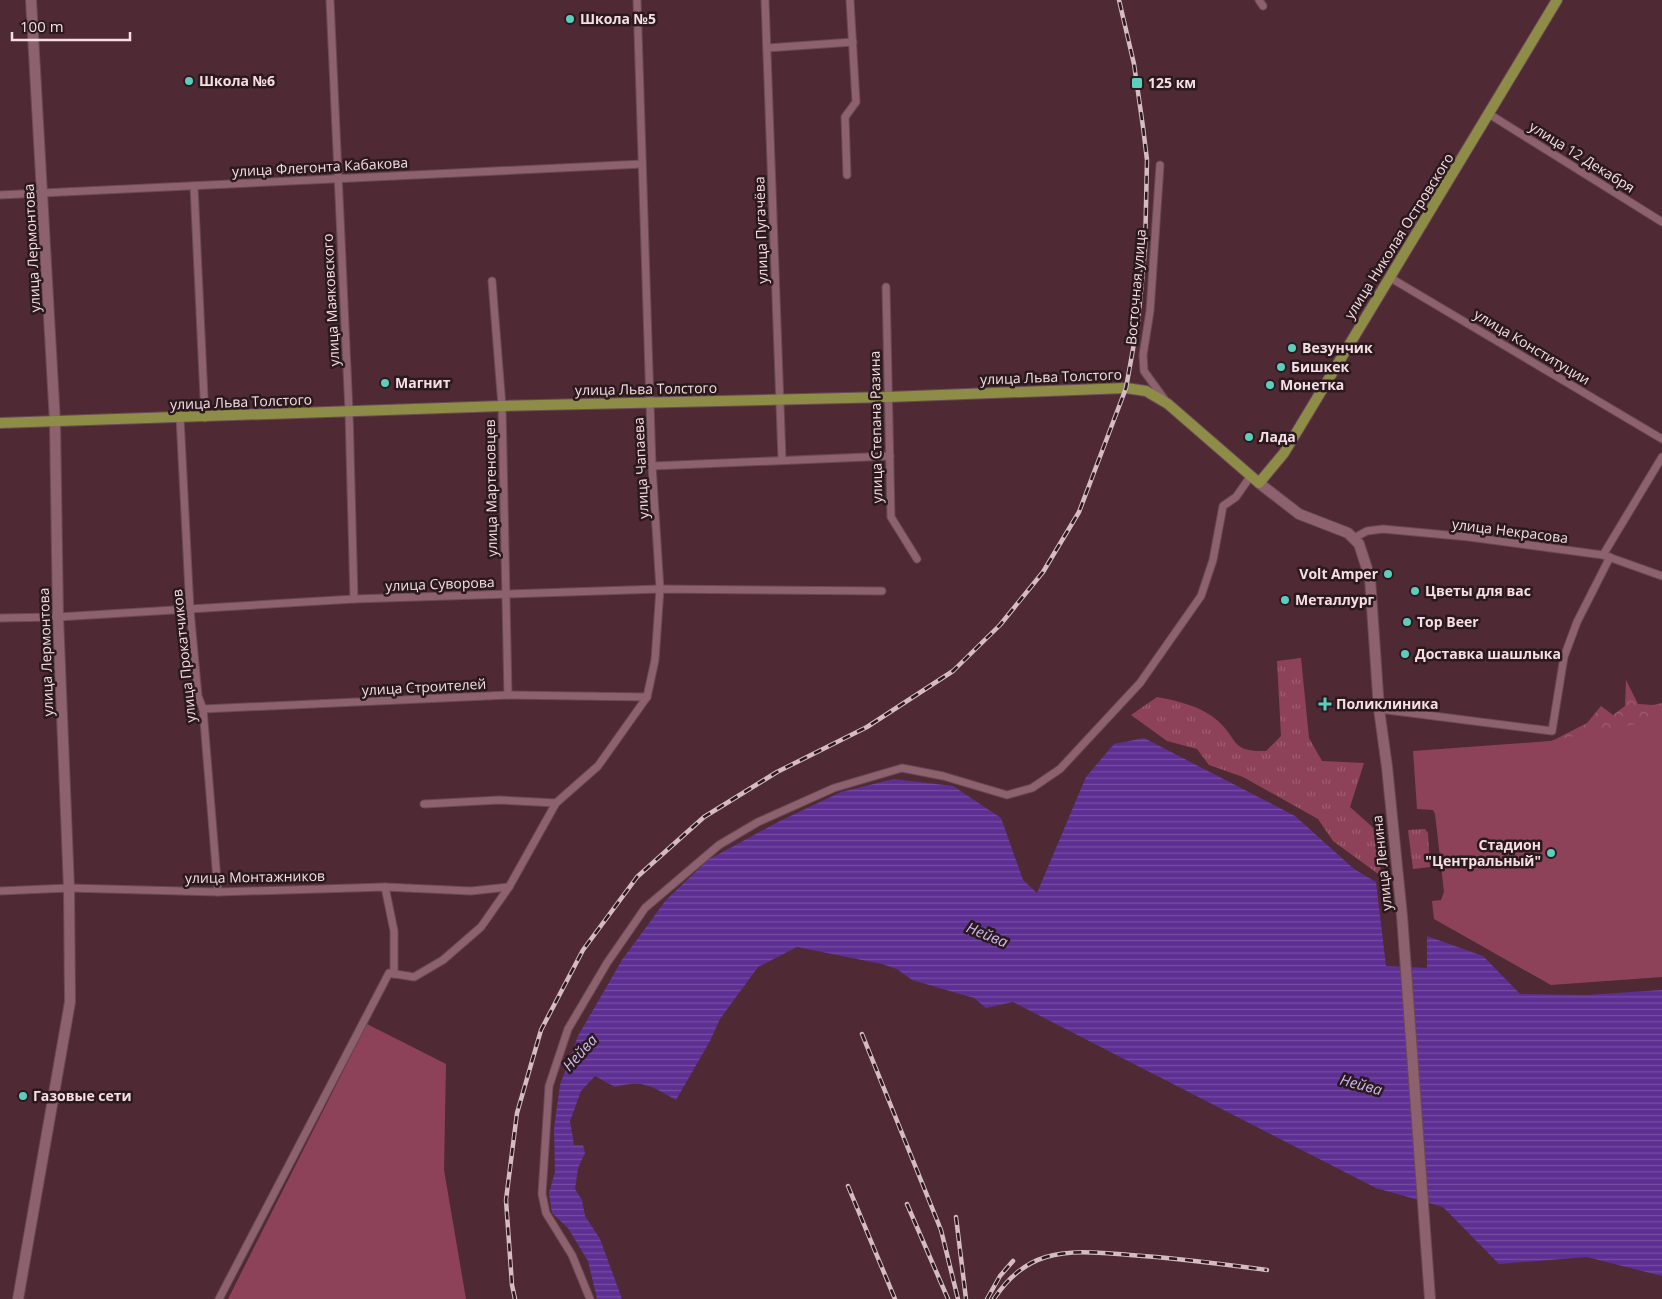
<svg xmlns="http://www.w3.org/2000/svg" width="1662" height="1299" font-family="'Open Sans',sans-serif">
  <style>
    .grass { fill: url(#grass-tufts) }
    .forest { fill: url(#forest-crowns) }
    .garden { fill: #8e425a }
    .water { fill: url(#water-rules) }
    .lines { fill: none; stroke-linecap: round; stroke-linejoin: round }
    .street-casing { stroke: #6a4a54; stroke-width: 9 }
    .secondary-casing { stroke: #6a4a54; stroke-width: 12 }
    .primary-casing { stroke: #6a4a54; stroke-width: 12 }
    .street { stroke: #8d626e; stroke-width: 7 }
    .secondary { stroke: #8d626e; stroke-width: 10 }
    .primary { stroke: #8e8d48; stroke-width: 10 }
    .rail-casing { stroke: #d6bbc2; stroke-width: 4.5 }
    .rail { stroke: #2a191d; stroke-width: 2.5; stroke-dasharray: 8; stroke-linecap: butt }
    .poi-dot { fill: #5bcebc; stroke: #2a191d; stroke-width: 2 }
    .labels { text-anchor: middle; stroke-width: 5; stroke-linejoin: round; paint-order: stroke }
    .poi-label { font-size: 14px; font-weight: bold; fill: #f7dee4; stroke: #2a191d; text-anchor: start }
    .street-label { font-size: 14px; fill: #f7dee4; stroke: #2a191d }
    .water-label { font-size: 15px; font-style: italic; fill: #cbb8ec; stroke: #2a191d }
  </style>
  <defs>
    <pattern id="grass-tufts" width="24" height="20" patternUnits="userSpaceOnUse" patternTransform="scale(1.25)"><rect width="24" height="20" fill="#8e425a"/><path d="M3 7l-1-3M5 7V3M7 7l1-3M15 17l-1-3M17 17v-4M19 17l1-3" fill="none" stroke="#9f5d72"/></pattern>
    <pattern id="forest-crowns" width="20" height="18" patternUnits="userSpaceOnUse" patternTransform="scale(1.25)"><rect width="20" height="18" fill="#8e425a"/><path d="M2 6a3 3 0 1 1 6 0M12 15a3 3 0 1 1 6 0" fill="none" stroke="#9f5d72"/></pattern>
    <pattern id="water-rules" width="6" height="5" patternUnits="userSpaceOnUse" patternTransform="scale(1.25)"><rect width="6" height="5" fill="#5e2f93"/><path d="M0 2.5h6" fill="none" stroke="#764da2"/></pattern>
  </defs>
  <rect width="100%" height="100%" fill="#4f2a35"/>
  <g class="grass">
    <path d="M1301,658L1309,738L1322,761L1364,763L1350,807L1378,832L1381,876L1333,841L1318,819L1243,777L1209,765L1197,749L1167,741L1131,715L1157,697C1178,701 1201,706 1218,721C1239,740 1230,752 1266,751L1281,736L1277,661Z"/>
    <polygon points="1425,829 1428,833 1430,867 1413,869 1408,830"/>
  </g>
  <polygon class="forest" points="1626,680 1638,704 1653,705 1662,703 1662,736 1550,742 1587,723 1601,706 1613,715 1625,706"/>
  <g class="garden">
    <polygon points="1662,719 1662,977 1551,985 1434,919 1432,901 1441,900 1444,892 1435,814 1433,810 1417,809 1413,751 1550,741"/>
    <polygon points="367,1024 446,1064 444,1170 466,1299 228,1299"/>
  </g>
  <path class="water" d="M1144,738L1295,816L1354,869L1376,882L1386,966L1427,968V936L1483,956L1520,994L1587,995L1662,990V1276L1587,1257L1499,1264L1443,1207L1376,1188L1013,1002L986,1008L974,998L912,980L897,969L882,964L797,947L758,967L720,1019L710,1041L676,1100C651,1086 644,1079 615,1087L595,1076L581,1091L570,1121L574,1145H583L585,1153L578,1168L575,1189L582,1200L585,1216L600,1239L622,1299H597L588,1261L568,1228L552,1213L549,1193L555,1172L554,1129L560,1085L578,1036L622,960L666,900L708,860L778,822L841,792L894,779L953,786L1001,818L1023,880L1037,893L1086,777L1114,744Z"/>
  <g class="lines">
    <g class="street-casing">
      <g id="street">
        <polyline points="330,0 349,412 354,599"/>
        <polyline points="765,0 782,459"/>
        <polyline points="1259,0 1263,6"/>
        <polyline points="767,48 853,42"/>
        <polyline points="1489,114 1662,222"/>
        <polyline points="1160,165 1150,311 1143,355 1144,371 1165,400"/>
        <polyline points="847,175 845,117 856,102 850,0"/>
        <polyline points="194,186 205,418"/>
        <polyline points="0,195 642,164"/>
        <polyline points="1389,277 1662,439"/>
        <polyline points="492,281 502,406 508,695"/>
        <polyline points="886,287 891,517 917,559"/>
        <polyline points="180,418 190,610 198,696 203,709 218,892"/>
        <polyline points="652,466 890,456"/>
        <polyline points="1354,538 1367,531 1383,529 1469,537 1603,555 1662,576"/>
        <polyline points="1603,555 1662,457"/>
        <polyline points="0,618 58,617 354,599 660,589 882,591"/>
        <polyline points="203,709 508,695 647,697"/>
        <polyline points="1379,709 1552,731 1564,657 1577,622 1610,557"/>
        <polyline points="424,804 499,800 556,803"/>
        <polyline points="385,887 394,931 394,974"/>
        <polyline points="0,891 69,888 218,892 385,887 471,891 509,887"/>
        <polyline points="219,1299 389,973 414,977 443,960 481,927 509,887 556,803 598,766 647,697 655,660 660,589 652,466 637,0"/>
        <polyline points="590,1299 572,1255 546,1213 542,1194 549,1086 568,1029 607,963 645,908 719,845 758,822 834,788 902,768 943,776 1007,795 1032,788 1060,769 1140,683 1201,596 1213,560 1223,506 1236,497 1250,477"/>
      </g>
    </g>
    <g class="secondary-casing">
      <g id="secondary">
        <polyline points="1259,483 1299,514 1348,533 1359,544 1370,578 1379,709 1387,767 1402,916 1430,1299"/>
        <polyline points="18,1299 70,1002 69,888 58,617 55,422 31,0"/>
      </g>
    </g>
    <g class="primary-casing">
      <polyline id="primary" points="0,423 502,406 888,397 1126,388 1146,391 1168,404 1259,483 1284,453 1557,0"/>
    </g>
    <use href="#street" class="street"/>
    <use href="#secondary" class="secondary"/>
    <use href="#primary" class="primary"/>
    <g class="rail-casing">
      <g id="rail">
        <polyline points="862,1034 941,1230 958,1299"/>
        <polyline points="848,1186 895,1299"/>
        <polyline points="907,1204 948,1299"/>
        <polyline points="956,1217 966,1299"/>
        <polyline points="515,1299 512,1285 506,1200 517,1113 541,1030 583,950 637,877 704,817 777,772 867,727 953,671 1000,625 1043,572 1079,512 1126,388 1138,321 1145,250 1147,160 1143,127 1134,64 1119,0"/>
        <polyline points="987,1299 1000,1276 1013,1261"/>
        <path d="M994,1299C1007,1279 1023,1264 1046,1257C1074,1249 1102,1253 1130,1255C1176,1258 1222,1264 1267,1270"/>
      </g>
    </g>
    <use href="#rail" class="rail"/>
  </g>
  <g class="poi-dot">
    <circle cx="570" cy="19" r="5"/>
    <circle cx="189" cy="81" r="5"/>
    <rect x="1131" y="77" width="12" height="12" rx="2.5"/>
    <circle cx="1292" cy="348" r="5"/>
    <circle cx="1281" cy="367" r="5"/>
    <circle cx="385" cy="383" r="5"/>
    <circle cx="1270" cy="385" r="5"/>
    <circle cx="1249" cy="437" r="5"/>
    <circle cx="1388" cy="574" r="5"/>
    <circle cx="1415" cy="591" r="5"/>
    <circle cx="1285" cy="600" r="5"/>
    <circle cx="1407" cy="622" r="5"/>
    <circle cx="1405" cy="654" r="5"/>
    <path d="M1322.5 696.5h5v5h5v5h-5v5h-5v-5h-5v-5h5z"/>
    <circle cx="1551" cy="853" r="5"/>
    <circle cx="23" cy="1096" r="5"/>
  </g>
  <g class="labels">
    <g class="poi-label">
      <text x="580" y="24">Школа №5</text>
      <text x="199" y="86">Школа №6</text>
      <text x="1148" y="88">125 км</text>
      <text x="1302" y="353">Везунчик</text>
      <text x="1291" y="372">Бишкек</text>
      <text x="395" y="388">Магнит</text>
      <text x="1280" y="390">Монетка</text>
      <text x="1259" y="442">Лада</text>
      <text x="1378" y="579" text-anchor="end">Volt Amper</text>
      <text x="1425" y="596">Цветы для вас</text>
      <text x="1295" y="605">Металлург</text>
      <text x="1417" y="627">Top Beer</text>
      <text x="1415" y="659">Доставка шашлыка</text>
      <text x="1336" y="709">Поликлиника</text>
      <text x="1541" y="850" text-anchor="end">Стадион<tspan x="1541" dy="16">"Центральный"</tspan></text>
      <text x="33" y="1101">Газовые сети</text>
    </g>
    <g class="street-label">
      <text transform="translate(1582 157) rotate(32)" y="5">улица 12 Декабря</text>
      <text transform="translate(320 167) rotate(-3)" y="5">улица Флегонта Кабакова</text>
      <text transform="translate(761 230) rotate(-92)" y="5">улица Пугачёва</text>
      <text transform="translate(1399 236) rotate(-58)" y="5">улица Николая Островского</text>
      <text transform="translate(32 248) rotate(-93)" y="5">улица Лермонтова</text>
      <text transform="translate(1136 287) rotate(-85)" y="5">Восточная улица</text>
      <text transform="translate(331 300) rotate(-93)" y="5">улица Маяковского</text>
      <text transform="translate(1532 347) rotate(31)" y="5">улица Конституции</text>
      <text transform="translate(1051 377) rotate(-2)" y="5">улица Льва Толстого</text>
      <text transform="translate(646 389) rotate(-1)" y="5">улица Льва Толстого</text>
      <text transform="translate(241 402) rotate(-2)" y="5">улица Льва Толстого</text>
      <text transform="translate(876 427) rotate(-91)" y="5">улица Степана Разина</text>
      <text transform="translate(641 468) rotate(-93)" y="5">улица Чапаева</text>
      <text transform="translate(491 488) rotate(-91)" y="5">улица Мартеновцев</text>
      <text transform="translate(1510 531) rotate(7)" y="5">улица Некрасова</text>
      <text transform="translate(440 584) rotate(-2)" y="5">улица Суворова</text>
      <text transform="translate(46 652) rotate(-92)" y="5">улица Лермонтова</text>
      <text transform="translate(184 656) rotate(-96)" y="5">улица Прокатчиков</text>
      <text transform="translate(424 687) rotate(-3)" y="5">улица Строителей</text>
      <text transform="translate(1382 863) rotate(-96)" y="5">улица Ленина</text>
      <text transform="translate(255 877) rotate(-1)" y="5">улица Монтажников</text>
    </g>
    <g class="water-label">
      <text transform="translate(987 935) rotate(22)" y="5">Нейва</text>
      <text transform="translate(580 1053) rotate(-48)" y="5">Нейва</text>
      <text transform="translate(1361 1085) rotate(15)" y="5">Нейва</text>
    </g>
  </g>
  <path d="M12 32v8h118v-8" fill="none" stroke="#f7dee4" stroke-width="2.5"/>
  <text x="20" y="32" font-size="15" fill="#f7dee4" stroke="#2a191d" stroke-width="4" paint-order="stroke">100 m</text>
</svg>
